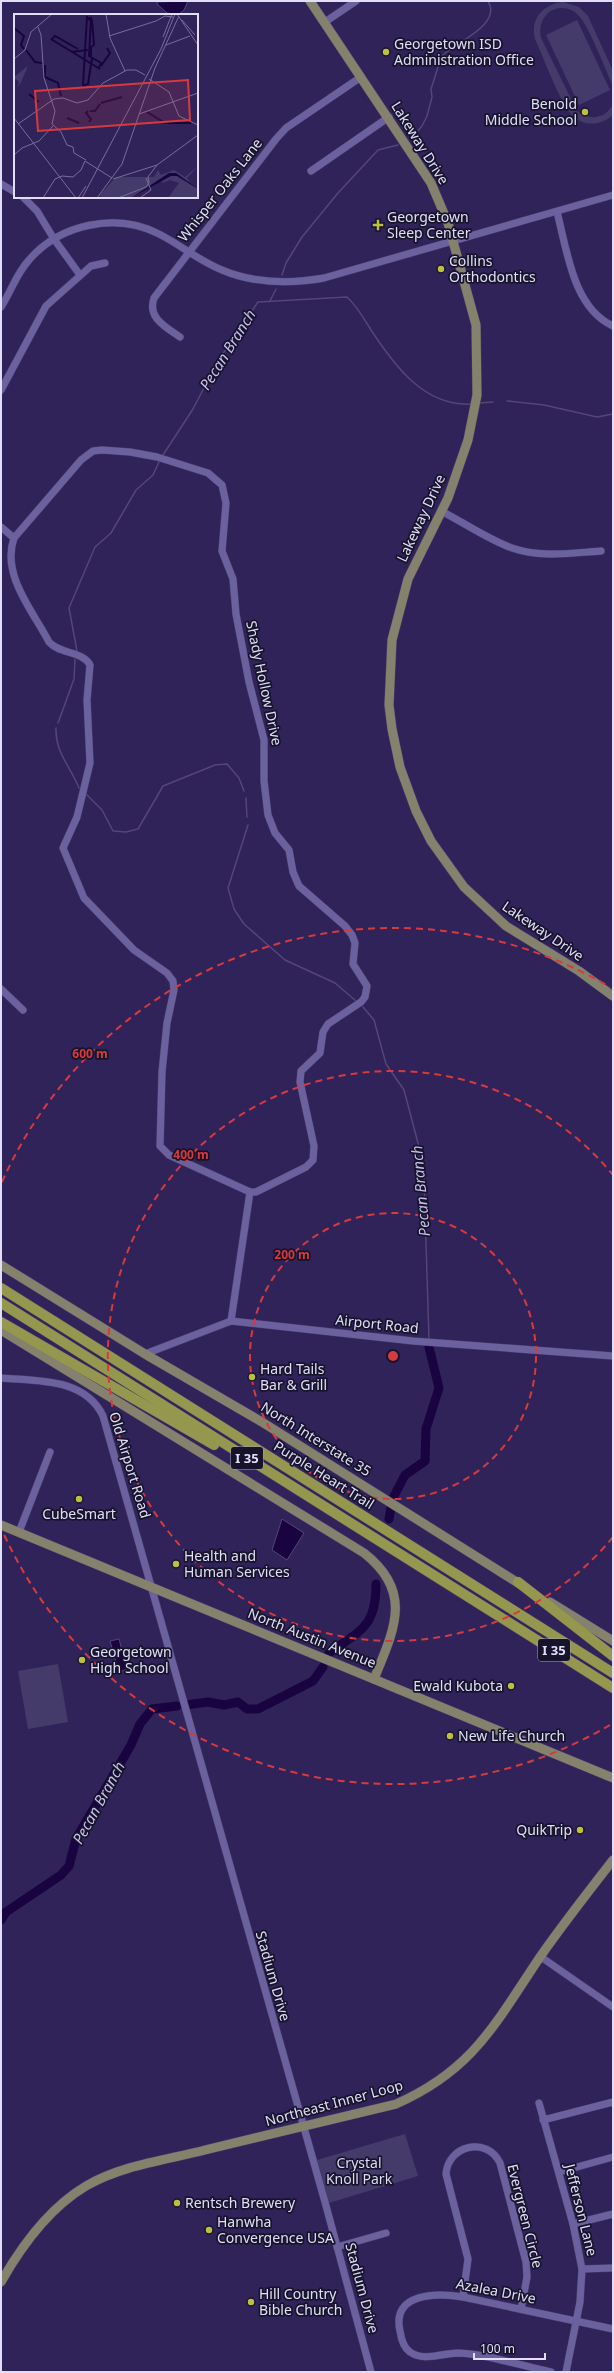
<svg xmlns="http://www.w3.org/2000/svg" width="614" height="2373" font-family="'Noto Sans',sans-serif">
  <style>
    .green { fill: #443b6b }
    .water { fill: #190341; stroke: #554578 }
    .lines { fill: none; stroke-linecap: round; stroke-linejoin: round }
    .stream { stroke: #554578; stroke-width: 1.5 }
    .river { stroke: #190341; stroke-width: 9 }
    .minor-casing { stroke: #493b6a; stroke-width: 8 }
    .major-casing { stroke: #493b6a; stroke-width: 10 }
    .highway-casing { stroke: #493b6a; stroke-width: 11 }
    .minor { stroke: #6b619e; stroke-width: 7 }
    .major { stroke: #84816d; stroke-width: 9 }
    .highway { stroke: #94974d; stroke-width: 10 }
    .ring { fill: none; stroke: #d73a3d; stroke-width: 2; stroke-dasharray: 7 5 }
    .poi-dot { fill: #bdbf43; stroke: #17132b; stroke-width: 1.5 }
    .labels { text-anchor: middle; stroke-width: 3.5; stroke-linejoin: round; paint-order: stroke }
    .shield { fill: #17132b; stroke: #a4a1bb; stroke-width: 1 }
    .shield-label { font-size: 13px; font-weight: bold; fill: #e0def9 }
    .poi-label { font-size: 14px; fill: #e0def9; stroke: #17132b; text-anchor: start }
    .street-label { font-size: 14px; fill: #e0def9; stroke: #17132b }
    .park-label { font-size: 14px; fill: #dedcf4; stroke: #17132b }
    .water-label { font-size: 15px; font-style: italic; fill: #c5bfee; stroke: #17132b }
    .inset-river { fill: none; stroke: #190341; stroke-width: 2 }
    .inset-road { fill: none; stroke: #766e9a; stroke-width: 1 }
    .view { fill: #d73a3d; fill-opacity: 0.15; stroke: #d73a3d; stroke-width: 2 }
    .inset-edge { fill: none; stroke: #e0def9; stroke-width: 2 }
    .centre { fill: #d73a3d; stroke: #17132b; stroke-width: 2 }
    .ring-label { font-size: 12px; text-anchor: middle; font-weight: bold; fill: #d73a3d; stroke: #17132b; stroke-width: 3.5; stroke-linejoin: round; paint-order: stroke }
  </style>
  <rect width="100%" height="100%" fill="#30235a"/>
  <g class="green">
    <path d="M563,2L579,7L588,16L613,71V86C605,69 590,28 579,16C572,7 557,5 548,13C541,20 539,29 541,38L577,111C589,121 606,119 613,104V115C602,125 585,127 574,117C561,106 543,56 535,39C530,19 543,4 563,2Z"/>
    <polygon points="577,20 610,90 579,105 546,35"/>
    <polygon points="58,1664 68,1722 28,1729 18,1671"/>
    <polygon points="405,2134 418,2176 329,2203 317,2160"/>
  </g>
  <g class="water">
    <polygon points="188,1 184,10 178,15 167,13 157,4 157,2"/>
    <polygon points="282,1519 304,1533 287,1560 272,1550"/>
    <polygon points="119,1639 127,1669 119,1672 110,1641"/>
  </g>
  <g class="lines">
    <g class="stream">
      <path d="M442,56C454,43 503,25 488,1"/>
      <polyline points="416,133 422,126 427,116 432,97 431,89 440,61"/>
      <polyline points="411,136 413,134"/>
      <polyline points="282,275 286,263 302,237 338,193 378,150 398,145"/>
      <polyline points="270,301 276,289"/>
      <polyline points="507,401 544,405 597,417 613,414"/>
      <polyline points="479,403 493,402"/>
      <path d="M163,455L193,409L218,361L258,302L347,297C357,306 364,319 371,330C394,365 424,407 472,404"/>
      <polyline points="77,651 69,608 95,547 111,533 136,490 153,475 159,462"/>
      <polyline points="58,723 74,679 75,659"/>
      <path d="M56,728C55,753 71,767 79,788"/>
      <polyline points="86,794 102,810 113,831 126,832 138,829 163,786 215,765 227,764 239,778 244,791"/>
      <polyline points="246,798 247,817"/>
      <polyline points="248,825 228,888 234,909 244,924 285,960 335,983 356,1001"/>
      <polyline points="363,1007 374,1020 386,1064 404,1090 418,1143 424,1179 429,1339"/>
    </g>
    <g class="river">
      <polyline points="393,1498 405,1475 425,1461 426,1429 439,1388 429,1347"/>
      <polyline points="389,1519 391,1508"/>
      <path d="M329,1653C361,1630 376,1627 376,1584"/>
      <polyline points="185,1705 208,1702 224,1705 238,1702 247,1709 258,1709 313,1681 323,1667"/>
      <polyline points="1,1920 6,1912 61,1875 69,1866 76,1839 131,1745 140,1724 152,1709 177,1706"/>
    </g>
    <g class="minor-casing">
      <g id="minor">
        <polyline points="325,22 356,1"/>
        <polyline points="311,171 389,117"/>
        <polyline points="1,184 15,192"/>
        <polyline points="23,197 37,211 54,239 80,275"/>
        <path d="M557,212C567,250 573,308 613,326"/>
        <path d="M1,307C11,292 16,274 29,260C60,224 116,212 159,234C181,245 199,261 222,270C255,284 290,284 324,278L613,195"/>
        <path d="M180,337C166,327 147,318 154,298L276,139L286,128L361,77"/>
        <polyline points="1,390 46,306 91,266 105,263"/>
        <path d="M102,450L130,452L157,457L208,473L222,485L226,503L222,551L233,579L236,614L249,682L264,740V781L268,815L275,833L289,850L293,872L299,886L345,926L352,935L355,943L353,964L367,986L365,997L361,1002L328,1024L323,1032L320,1053L301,1071L300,1082L314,1146L313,1160L306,1167L256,1192H250L169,1155L160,1146L162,1072L167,1023L174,990L173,981L167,973L134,950L84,898L63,848L77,817L90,763L87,700L90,665C83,651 59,654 49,642C33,611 1,575 14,538L81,460L93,451Z"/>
        <path d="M441,511C463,522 489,540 512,548C541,558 572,553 601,551"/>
        <polyline points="1,527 14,538"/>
        <polyline points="1,989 23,1010"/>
        <polyline points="231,1321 250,1192"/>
        <polyline points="145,1354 231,1321 413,1341 613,1356"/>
        <path d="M1,1378C38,1381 85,1378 103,1416L325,2202L371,2372"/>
        <polyline points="19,1532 50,1452"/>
        <polyline points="541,1957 613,2007"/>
        <polyline points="539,2103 573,2224 582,2269 580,2302 566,2372"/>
        <polyline points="543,2120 613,2102"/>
        <polyline points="559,2172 613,2157"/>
        <polyline points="573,2224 613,2214"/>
        <polyline points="337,2247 386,2233"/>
        <polyline points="582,2269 613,2268"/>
        <path d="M463,2297L468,2259L446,2174C448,2145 487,2136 500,2163L526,2262L527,2277L521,2309"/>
        <path d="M551,2372C522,2366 487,2354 458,2353C443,2353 424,2362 410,2352C404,2348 401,2338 400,2331C391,2292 438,2293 463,2297L613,2329"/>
      </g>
    </g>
    <g class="major-casing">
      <g id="major">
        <polyline points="310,1 431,183 448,223 476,325 477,395 468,440 448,498 408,579 392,640 389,705 392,729 400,767 416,811 431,841 464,887 506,926 579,971 613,996"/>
        <polyline points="1,1265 145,1354 262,1422 523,1586"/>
        <path d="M1,1330L364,1553C414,1592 394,1630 374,1679"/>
        <polyline points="1,1525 613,1778"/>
        <polyline points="550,1602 613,1641"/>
        <path d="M1,2282C22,2245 49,2208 86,2186C122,2165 166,2160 205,2150C268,2135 332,2120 396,2104C473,2070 495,2024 540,1957C563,1924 588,1892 613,1860"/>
      </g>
    </g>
    <g class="highway-casing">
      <g id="highway">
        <polyline points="1,1288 613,1673"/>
        <polyline points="1,1303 613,1688"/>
        <polyline points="1,1322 214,1445"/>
        <polyline points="518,1582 613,1656"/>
      </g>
    </g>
    <use href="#minor" class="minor"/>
    <use href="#major" class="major"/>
    <use href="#highway" class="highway"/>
  </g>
  <g class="ring">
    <circle cx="393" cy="1356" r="143"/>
    <path d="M613 1537A285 285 0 1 1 613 1175"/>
    <path d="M610 1725A428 428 0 0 1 2 1530M2 1182A428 428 0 0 1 610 987"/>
  </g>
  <g class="poi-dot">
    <circle cx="386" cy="52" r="4"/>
    <circle cx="585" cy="112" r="4"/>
    <path d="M376 219h4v4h4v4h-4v4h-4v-4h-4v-4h4z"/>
    <circle cx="441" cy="269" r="4"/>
    <circle cx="252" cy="1377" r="4"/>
    <circle cx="79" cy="1499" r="4"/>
    <circle cx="176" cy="1564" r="4"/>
    <circle cx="82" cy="1660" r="4"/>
    <circle cx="511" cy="1686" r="4"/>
    <circle cx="450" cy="1736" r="4"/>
    <circle cx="580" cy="1830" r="4"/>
    <circle cx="177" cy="2203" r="4"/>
    <circle cx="209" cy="2230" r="4"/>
    <circle cx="251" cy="2302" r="4"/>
  </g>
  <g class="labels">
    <g class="shield">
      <rect x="231" y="1447" width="32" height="22" rx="3"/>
      <rect x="538" y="1639" width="32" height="22" rx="3"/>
    </g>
    <g class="shield-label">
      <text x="247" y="1463">I 35</text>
      <text x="554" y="1655">I 35</text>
    </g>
    <g class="poi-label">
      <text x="394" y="49">Georgetown ISD<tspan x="394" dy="16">Administration Office</tspan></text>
      <text x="577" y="109" text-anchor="end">Benold<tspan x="577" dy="16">Middle School</tspan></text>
      <text x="387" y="222">Georgetown<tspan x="387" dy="16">Sleep Center</tspan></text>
      <text x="449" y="266">Collins<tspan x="449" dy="16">Orthodontics</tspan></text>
      <text x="260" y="1374">Hard Tails<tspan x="260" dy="16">Bar &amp; Grill</tspan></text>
      <text x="79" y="1519" text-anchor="middle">CubeSmart</text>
      <text x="184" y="1561">Health and<tspan x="184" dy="16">Human Services</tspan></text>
      <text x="90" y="1657">Georgetown<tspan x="90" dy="16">High School</tspan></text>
      <text x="503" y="1691" text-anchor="end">Ewald Kubota</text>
      <text x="458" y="1741">New Life Church</text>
      <text x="572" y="1835" text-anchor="end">QuikTrip</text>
      <text x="185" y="2208">Rentsch Brewery</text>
      <text x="217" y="2227">Hanwha<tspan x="217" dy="16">Convergence USA</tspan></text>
      <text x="259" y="2299">Hill Country<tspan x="259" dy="16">Bible Church</tspan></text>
    </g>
    <g class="street-label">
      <text transform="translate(420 143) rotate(58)" y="5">Lakeway Drive</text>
      <text transform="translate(220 190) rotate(-52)" y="5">Whisper Oaks Lane</text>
      <text transform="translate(421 518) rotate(-65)" y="5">Lakeway Drive</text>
      <text transform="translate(264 683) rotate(78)" y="5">Shady Hollow Drive</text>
      <text transform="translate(543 931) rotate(34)" y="5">Lakeway Drive</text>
      <text transform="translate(377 1324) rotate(6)" y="5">Airport Road</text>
      <text transform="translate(316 1439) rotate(32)" y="5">North Interstate 35</text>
      <text transform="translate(130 1465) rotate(73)" y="5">Old Airport Road</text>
      <text transform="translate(324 1475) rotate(32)" y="5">Purple Heart Trail</text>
      <text transform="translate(312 1638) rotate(22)" y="5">North Austin Avenue</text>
      <text transform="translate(273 1976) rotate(74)" y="5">Stadium Drive</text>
      <text transform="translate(334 2103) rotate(-15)" y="5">Northeast Inner Loop</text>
      <text transform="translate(581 2210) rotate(76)" y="5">Jefferson Lane</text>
      <text transform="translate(525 2216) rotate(76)" y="5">Evergreen Circle</text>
      <text transform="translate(362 2288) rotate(75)" y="5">Stadium Drive</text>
      <text transform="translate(496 2291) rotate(11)" y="5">Azalea Drive</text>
    </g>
    <g class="park-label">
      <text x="359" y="2168">Crystal<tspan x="359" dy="16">Knoll Park</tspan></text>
    </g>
    <g class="water-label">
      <text transform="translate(228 350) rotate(-58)" y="5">Pecan Branch</text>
      <text transform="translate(421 1191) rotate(-95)" y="5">Pecan Branch</text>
      <text transform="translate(99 1803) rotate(-61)" y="5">Pecan Branch</text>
    </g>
  </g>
  <g transform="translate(14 14)">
    <rect width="184" height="184" fill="#30235a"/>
    <path d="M14,52L7,68L3,74L5,68L2,65L0,66V63ZM184,152L173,164L176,168L163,162L184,175V184H154L165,169L156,166L148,169L149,164L117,184H87L86,181L102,163H140L144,156L147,161L160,156L171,163Z" fill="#443b6b"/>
    <path d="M155,159H162L184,175L163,162H157L117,184Z" fill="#190341"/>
    <path class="inset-river" d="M73,3L77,4L75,42L87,49L85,54M73,5L78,6L80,31L77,33V42M0,14L10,22L7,31L10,35M37,25L86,55M37,26L41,22L64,35M12,36L21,48L28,49M57,38L74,36M31,51V63L44,69L47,82M87,52L96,39L93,34M69,72L74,70L78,44M69,72L73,2M15,80L25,88M87,89L108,83M74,97L72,99L77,105L75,108M76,97H81L86,90M133,98L151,109H177M53,104L65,109"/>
    <path class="inset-road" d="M92,0L96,24L111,57M163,0L184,31M168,6L181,21M24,13L27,21L30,64L41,97L38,110L47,118L53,131L59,133L60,139L72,146M95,22L142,7L151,2L159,3M149,23L158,0M152,31L176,22M0,45L11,36L17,18L38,0M135,65L155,78L165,102L184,111M125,100L184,79M0,104L62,184M4,110L40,85L49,84L63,89L74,86L89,69L113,56H122L131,61M0,141L8,134L25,127L39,112M71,147L98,164M134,163L143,151M99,165L143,151L184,121M29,184L41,165L48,162L59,163L67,156L71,147M64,184L72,172M68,184L147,35L161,0M83,184L108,150L141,54L165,2M104,184L132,173L135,169L134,163M126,184L137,176L132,164"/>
    <path class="view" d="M174,66L176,106L24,117L21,77Z"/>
    <rect width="184" height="184" class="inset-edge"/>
  </g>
  <circle cx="393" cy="1356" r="6" class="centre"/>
  <g class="ring-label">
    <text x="90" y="1058">600 m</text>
    <text x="191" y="1159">400 m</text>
    <text x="292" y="1259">200 m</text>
  </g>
  <rect width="614" height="2373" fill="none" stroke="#e0def9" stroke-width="4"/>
  <path d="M474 2353v6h71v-6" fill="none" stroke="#e0def9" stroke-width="2"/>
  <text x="480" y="2353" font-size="12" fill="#e0def9" stroke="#17132b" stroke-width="3" paint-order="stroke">100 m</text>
</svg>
